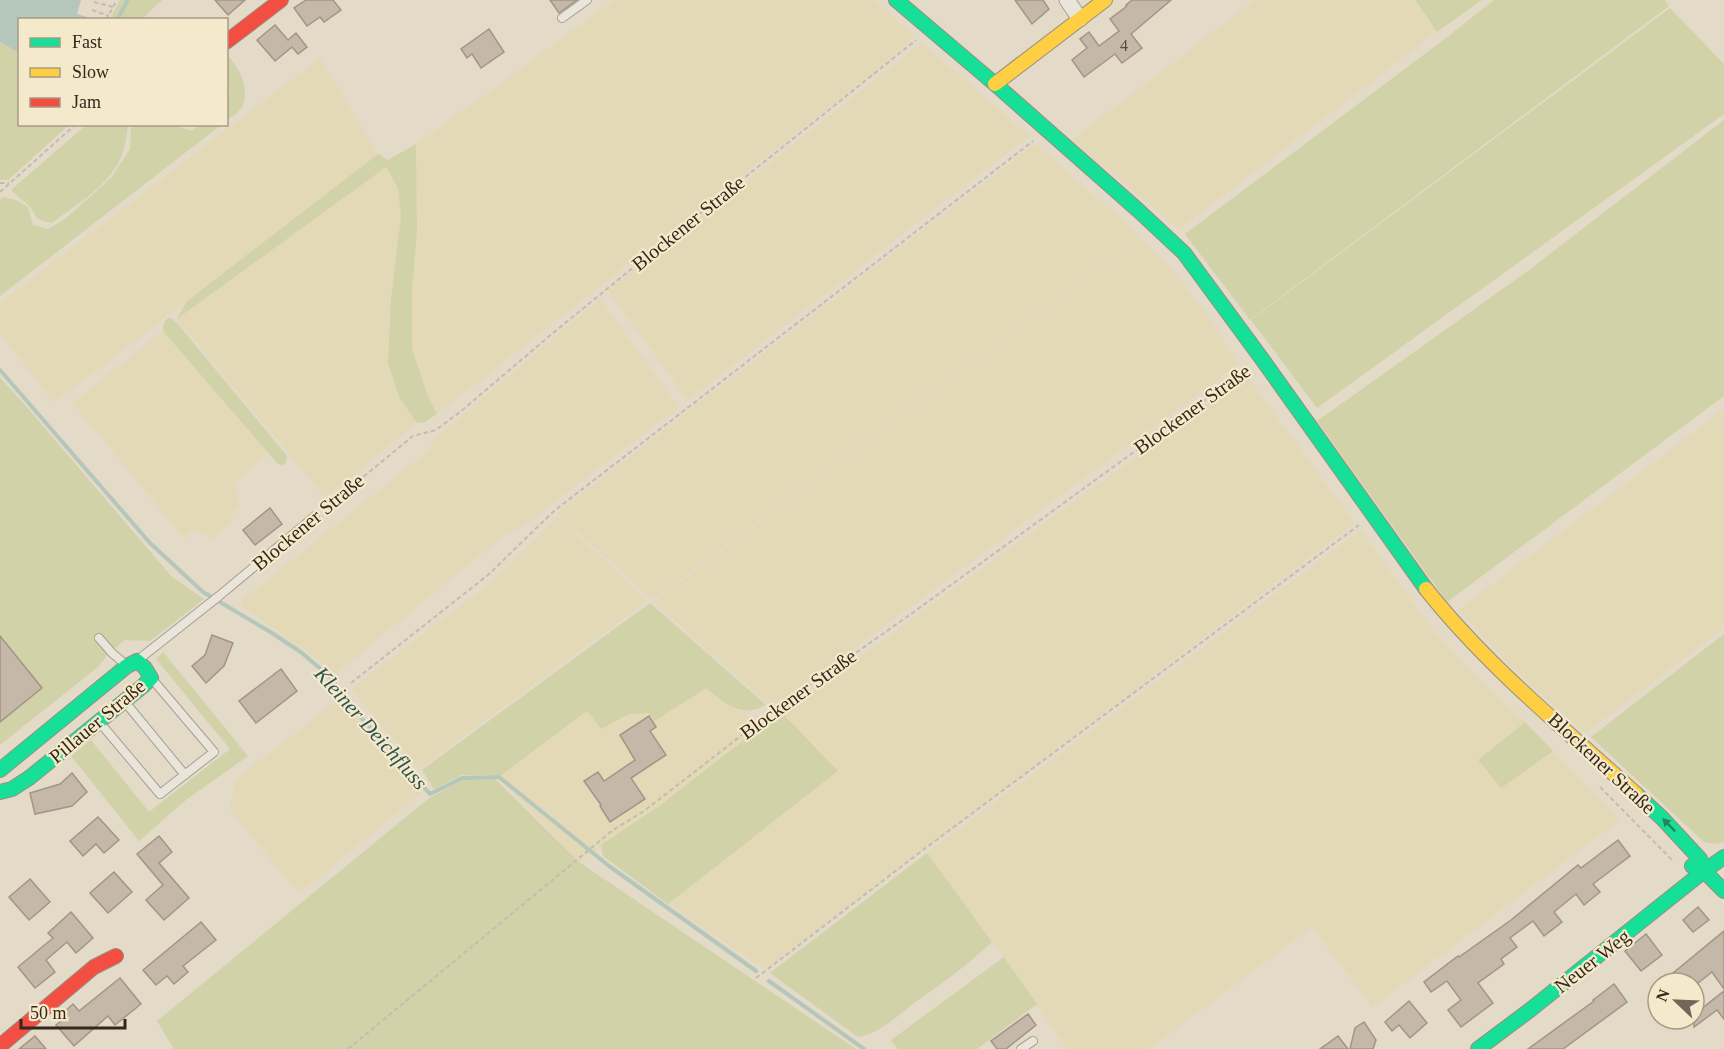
<svg xmlns="http://www.w3.org/2000/svg" width="1724" height="1049" font-family="Georgia,serif">
  <style>
    .farmland { fill: #e3d9b6 }
    .green { fill: #d2d2a9 }
    .water { fill: #b4c7ba }
    .lines { fill: none; stroke-linecap: round; stroke-linejoin: round }
    .stream { stroke: #b4c7ba; stroke-width: 4 }
    .building { fill: #c6b8a8; stroke: #a29587; stroke-width: 1.5 }
    .lane-casing { stroke: #a79f91; stroke-width: 10 }
    .street-casing { stroke: #a79f91; stroke-width: 17 }
    .fast-casing { stroke: #978e81; stroke-width: 16 }
    .slow-casing { stroke: #978e81; stroke-width: 16 }
    .jam-casing { stroke: #978e81; stroke-width: 16 }
    .path { stroke: #c3bcb1; stroke-width: 2; stroke-dasharray: 4.5 3; stroke-linecap: butt }
    .lane { stroke: #eae5da; stroke-width: 8 }
    .street { stroke: #eae5da; stroke-width: 15 }
    .fast { stroke: #16e098; stroke-width: 14 }
    .slow { stroke: #ffcf43; stroke-width: 14 }
    .jam { stroke: #f24e42; stroke-width: 14 }
    .oneway { fill: #25845a }
    .labels { text-anchor: middle; stroke-width: 4.5; stroke-linejoin: round; paint-order: stroke }
    .number-label { font-size: 16px; fill: #584b3e }
    .street-label { font-size: 20px; fill: #34271b; stroke: #f5e9cb }
    .water-label { font-size: 21px; font-style: italic; fill: #2a5451; stroke: #f5e9cb }
  </style>
  <rect width="100%" height="100%" fill="#e3dac7"/>
  <g class="farmland">
    <polygon points="614,0 874,0 914,35 899,51 875,71 437,414 427,394 412,348 412,289 417,232 416,144 509,78"/>
    <polygon points="1255,0 1413,0 1436,32 1179,229 1072,140"/>
    <polygon points="922,43 1029,136 688,400 608,291"/>
    <polygon points="320,58 378,154 54,403 0,333 0,303"/>
    <polygon points="1035,144 1140,236 653,600 557,513"/>
    <polygon points="386,166 398,188 401,216 391,299 388,363 399,397 417,423 325,497 177,319"/>
    <polygon points="1139,238 1174,272 1208,316 1238,364 802,687 770,706 654,602"/>
    <polygon points="600,299 679,407 523,526 502,537 336,673 241,605 244,599 427,452 439,435"/>
    <polygon points="163,331 267,452 233,485 237,491 240,506 231,514 234,519 213,538 191,530 185,539 73,403"/>
    <polygon points="1247,377 1355,523 765,969 668,904 838,771 782,713"/>
    <polygon points="1724,409 1724,628 1585,733 1520,675 1459,610"/>
    <polygon points="558,517 647,601 419,769 351,689 492,582"/>
    <polygon points="1361,530 1427,623 1463,663 1525,722 1478,760 1501,788 1553,751 1620,820 1372,1007 1312,927 1149,1049 1067,1049 1004,957 927,853"/>
    <polygon points="706,687 720,700 744,712 757,730 659,806 579,862 499,777 587,710 601,729 629,714 648,713 655,721"/>
    <polygon points="338,700 421,793 299,893 230,810 235,780"/>
  </g>
  <g class="green">
    <polygon points="120,0 162,0 142,19 110,19"/>
    <polygon points="1415,0 1482,0 1437,32"/>
    <polygon points="1494,0 1665,0 1669,6 1250,320 1185,234 1446,38"/>
    <polygon points="1670,8 1724,64 1724,114 1317,408 1251,320"/>
    <polygon points="0,42 19,53 20,124 69,125 8,180 0,180"/>
    <path d="M227,55C240,68 254,95 238,112C235,115 230,118 227,120V99L230,94L227,81Z"/>
    <polygon points="1724,120 1724,396 1447,602 1317,421 1529,270"/>
    <path d="M86,125H128C127,132 126,141 124,148C116,182 78,203 52,223C29,219 39,214 26,203C21,199 16,195 11,190Z"/>
    <polygon points="131,125 178,125 180,127 191,131 200,125 221,125 0,296 0,200 3,197 16,200 28,207 33,225 48,229 65,219 111,178 130,149"/>
    <polygon points="416,144 417,232 412,289 412,348 427,394 437,414 425,422 417,423 399,397 388,363 391,299 401,216 398,188 386,167 177,319 187,301 378,154 388,160"/>
    <polygon points="171,318 177,323 287,456 286,463 282,466 276,462 163,331 163,327 166,319"/>
    <polygon points="0,378 25,405 171,576 204,599 150,641 125,640 108,654 98,667 0,745"/>
    <path d="M650,603L766,705C742,719 724,703 706,688L655,721L648,713L629,714L601,729L587,711L499,777L495,775H462L434,789L422,770Z"/>
    <polygon points="1724,634 1724,842 1716,844 1704,842 1591,737"/>
    <polygon points="163,652 248,756 186,800 139,841 71,756 91,740 149,812 230,749 156,659"/>
    <polygon points="782,713 838,771 668,904 603,856 601,845 659,806 757,730"/>
    <polygon points="1525,722 1553,751 1501,788 1478,760"/>
    <polygon points="494,778 579,862 856,1049 174,1049 157,1021 428,799 463,779"/>
    <path d="M927,853L992,942C968,965 941,984 914,1003C899,1015 877,1035 858,1037L770,973Z"/>
    <polygon points="1004,957 1037,1004 977,1049 898,1049 891,1040"/>
  </g>
  <polygon class="water" points="0,0 81,0 77,14 90,18 87,20 20,20 19,53 0,42"/>
  <g class="lines">
    <g class="stream">
      <polyline points="117,20 128,0"/>
      <polyline points="0,370 150,543 203,592 272,633 302,653 330,677 348,703 430,794 462,778 499,777 609,866 756,971"/>
      <polyline points="769,981 864,1049"/>
    </g>
  </g>
  <g class="building">
    <polygon points="215,0 245,0 228,15"/>
    <polygon points="306,0 333,0 341,10 324,22 320,17 307,26 294,8"/>
    <polygon points="550,0 577,0 559,13"/>
    <polygon points="1015,0 1043,0 1049,9 1032,24"/>
    <polygon points="1132,0 1171,0 1131,34 1142,48 1122,63 1115,54 1084,77 1072,60 1087,48 1080,39 1089,32 1099,46 1119,31 1110,19 1127,6 1126,5"/>
    <polygon points="275,25 288,40 296,33 307,47 298,54 292,47 275,61 257,40"/>
    <polygon points="489,29 504,52 481,68 472,54 467,58 461,49"/>
    <polygon points="270,508 282,524 255,545 243,530"/>
    <polygon points="212,635 233,643 224,666 206,683 192,666 205,655"/>
    <polygon points="0,636 42,688 0,722"/>
    <polygon points="281,669 297,691 256,723 239,701"/>
    <polygon points="649,716 656,727 650,731 666,755 631,778 645,799 610,822 600,806 601,805 584,781 598,772 604,781 635,760 620,735"/>
    <polygon points="72,773 87,792 72,806 35,814 30,793 60,784"/>
    <polygon points="98,817 119,840 104,853 96,844 83,856 70,841"/>
    <polygon points="159,836 172,852 159,863 189,898 164,920 146,900 163,885 137,854"/>
    <polygon points="1618,840 1630,856 1593,884 1600,892 1584,905 1576,894 1554,912 1562,922 1544,936 1533,921 1510,938 1517,947 1501,959 1504,964 1478,983 1493,1003 1461,1027 1448,1010 1461,1000 1447,981 1431,992 1424,982 1458,956 1459,957 1511,920 1578,865 1581,868"/>
    <polygon points="114,872 132,892 108,913 90,893"/>
    <polygon points="30,879 50,902 29,920 9,897"/>
    <polygon points="1698,907 1709,920 1693,932 1683,920"/>
    <polygon points="71,912 93,938 76,953 67,942 46,960 55,972 35,988 18,967 53,938 48,933"/>
    <polygon points="201,922 216,940 183,966 188,972 174,984 167,976 156,985 143,970"/>
    <polygon points="1724,931 1724,989 1712,972 1698,983 1661,983"/>
    <polygon points="1646,934 1662,955 1641,971 1625,951"/>
    <polygon points="120,978 141,1004 115,1025 108,1016 74,1046 56,1025 66,1017 63,1013 73,1004 79,1011"/>
    <polygon points="1614,984 1627,1002 1563,1049 1528,1049 1594,1001 1593,1000"/>
    <polygon points="1724,991 1724,1019 1717,1010 1694,1027 1694,1000 1701,1009"/>
    <polygon points="1409,1001 1427,1023 1410,1038 1399,1025 1392,1031 1385,1022"/>
    <polygon points="1028,1014 1036,1025 1006,1049 997,1049 991,1041"/>
    <polygon points="1364,1022 1376,1040 1373,1049 1350,1049 1355,1028"/>
    <polygon points="35,1036 46,1049 19,1049"/>
    <polygon points="1338,1036 1348,1049 1320,1049"/>
  </g>
  <g class="lines">
    <g class="lane-casing">
      <g id="lane">
        <polyline points="562,18 587,0"/>
        <polyline points="99,638 112,653 125,664"/>
        <polyline points="138,660 219,596 315,516"/>
        <polyline points="125,702 185,775"/>
        <polyline points="101,724 160,794 214,752 152,679"/>
        <polyline points="1021,1049 1033,1041"/>
      </g>
    </g>
    <g class="street-casing">
      <polyline id="street" points="1067,0 1080,19"/>
    </g>
    <g class="fast-casing">
      <g id="fast">
        <polyline points="896,0 995,84 1139,211 1184,253 1262,359 1426,589"/>
        <polyline points="0,770 127,666 137,661 145,668 151,678 143,686 29,778 12,789 0,792"/>
        <polyline points="1636,794 1662,818 1700,859 1704,871"/>
        <polyline points="1692,866 1704,871 1724,891"/>
        <polyline points="1478,1049 1530,1010 1704,871 1724,857"/>
      </g>
    </g>
    <g class="slow-casing">
      <g id="slow">
        <polyline points="995,84 1105,0"/>
        <path d="M1426,589C1487,666 1564,728 1636,794"/>
      </g>
    </g>
    <g class="jam-casing">
      <g id="jam">
        <polyline points="226,42 281,0"/>
        <polyline points="0,1046 94,967 116,956"/>
      </g>
    </g>
    <g class="path">
      <polyline points="94,2 113,7"/>
      <polyline points="92,10 109,16"/>
      <polyline points="106,20 117,0"/>
      <polyline points="0,183 9,183"/>
      <polyline points="0,192 76,124"/>
      <polyline points="323,510 413,436 436,430 460,412 553,333 678,231 916,40"/>
      <polyline points="351,683 488,575 554,511 1033,141"/>
      <polyline points="1600,787 1674,862"/>
      <polyline points="756,978 923,850 1359,525"/>
      <polyline points="348,1049 613,830 644,811 773,711 911,614 1248,369"/>
    </g>
    <use href="#lane" class="lane"/>
    <use href="#street" class="street"/>
    <use href="#fast" class="fast"/>
    <use href="#slow" class="slow"/>
    <use href="#jam" class="jam"/>
  </g>
  <defs><path id="oneway-solid" d="M-6-.8H1V-3.2L6.5 0L1 3.2V.8H-6Z" transform="scale(1.5)"/></defs>
  <use class="oneway" href="#oneway-solid" transform="translate(1669 825) rotate(-134)"/>
  <g class="labels">
    <g class="number-label">
      <text x="1124" y="51">4</text>
    </g>
    <g class="street-label">
      <text transform="translate(688 223) rotate(-39)" y="7">Blockener Straße</text>
      <text transform="translate(1192 409) rotate(-36)" y="7">Blockener Straße</text>
      <text transform="translate(308 522) rotate(-40)" y="7">Blockener Straße</text>
      <text transform="translate(798 694) rotate(-36)" y="7">Blockener Straße</text>
      <text transform="translate(97 721) rotate(-40)" y="7">Pillauer Straße</text>
      <text transform="translate(1602 763) rotate(43)" y="7">Blockener Straße</text>
      <text transform="translate(1592 961) rotate(-38)" y="7">Neuer Weg</text>
    </g>
    <g class="water-label">
      <text transform="translate(371 728) rotate(48)" y="7">Kleiner Deichfluss</text>
    </g>
  </g>
  <rect x="18" y="18" width="210" height="108" fill="#f5e9cb" stroke="#a89b85" stroke-width="1.5"/>
  <rect x="30" y="38" width="30" height="9" fill="#16e098" stroke="#a89b85" stroke-width="1.5"/>
  <text x="72" y="48" font-size="18" fill="#34271b">Fast</text>
  <rect x="30" y="68" width="30" height="9" fill="#ffcf43" stroke="#a89b85" stroke-width="1.5"/>
  <text x="72" y="78" font-size="18" fill="#34271b">Slow</text>
  <rect x="30" y="98" width="30" height="9" fill="#f24e42" stroke="#a89b85" stroke-width="1.5"/>
  <text x="72" y="108" font-size="18" fill="#34271b">Jam</text>
  <g transform="translate(1676 1001) rotate(293)"><circle r="28" fill="#f5e9cb" stroke="#a89b85" stroke-width="1.5"/>
  <path d="M0-4.5L10 22L0 15L-10 22Z" fill="#716657"/>
  <text y="-9" font-size="16" font-weight="bold" text-anchor="middle" fill="#34271b">N</text>
  </g>
  <path d="M21 1019v9h104v-9" fill="none" stroke="#34271b" stroke-width="3"/>
  <text x="30" y="1019" font-size="18" fill="#34271b" stroke="#f5e9cb" stroke-width="4.5" paint-order="stroke">50 m</text>
</svg>
